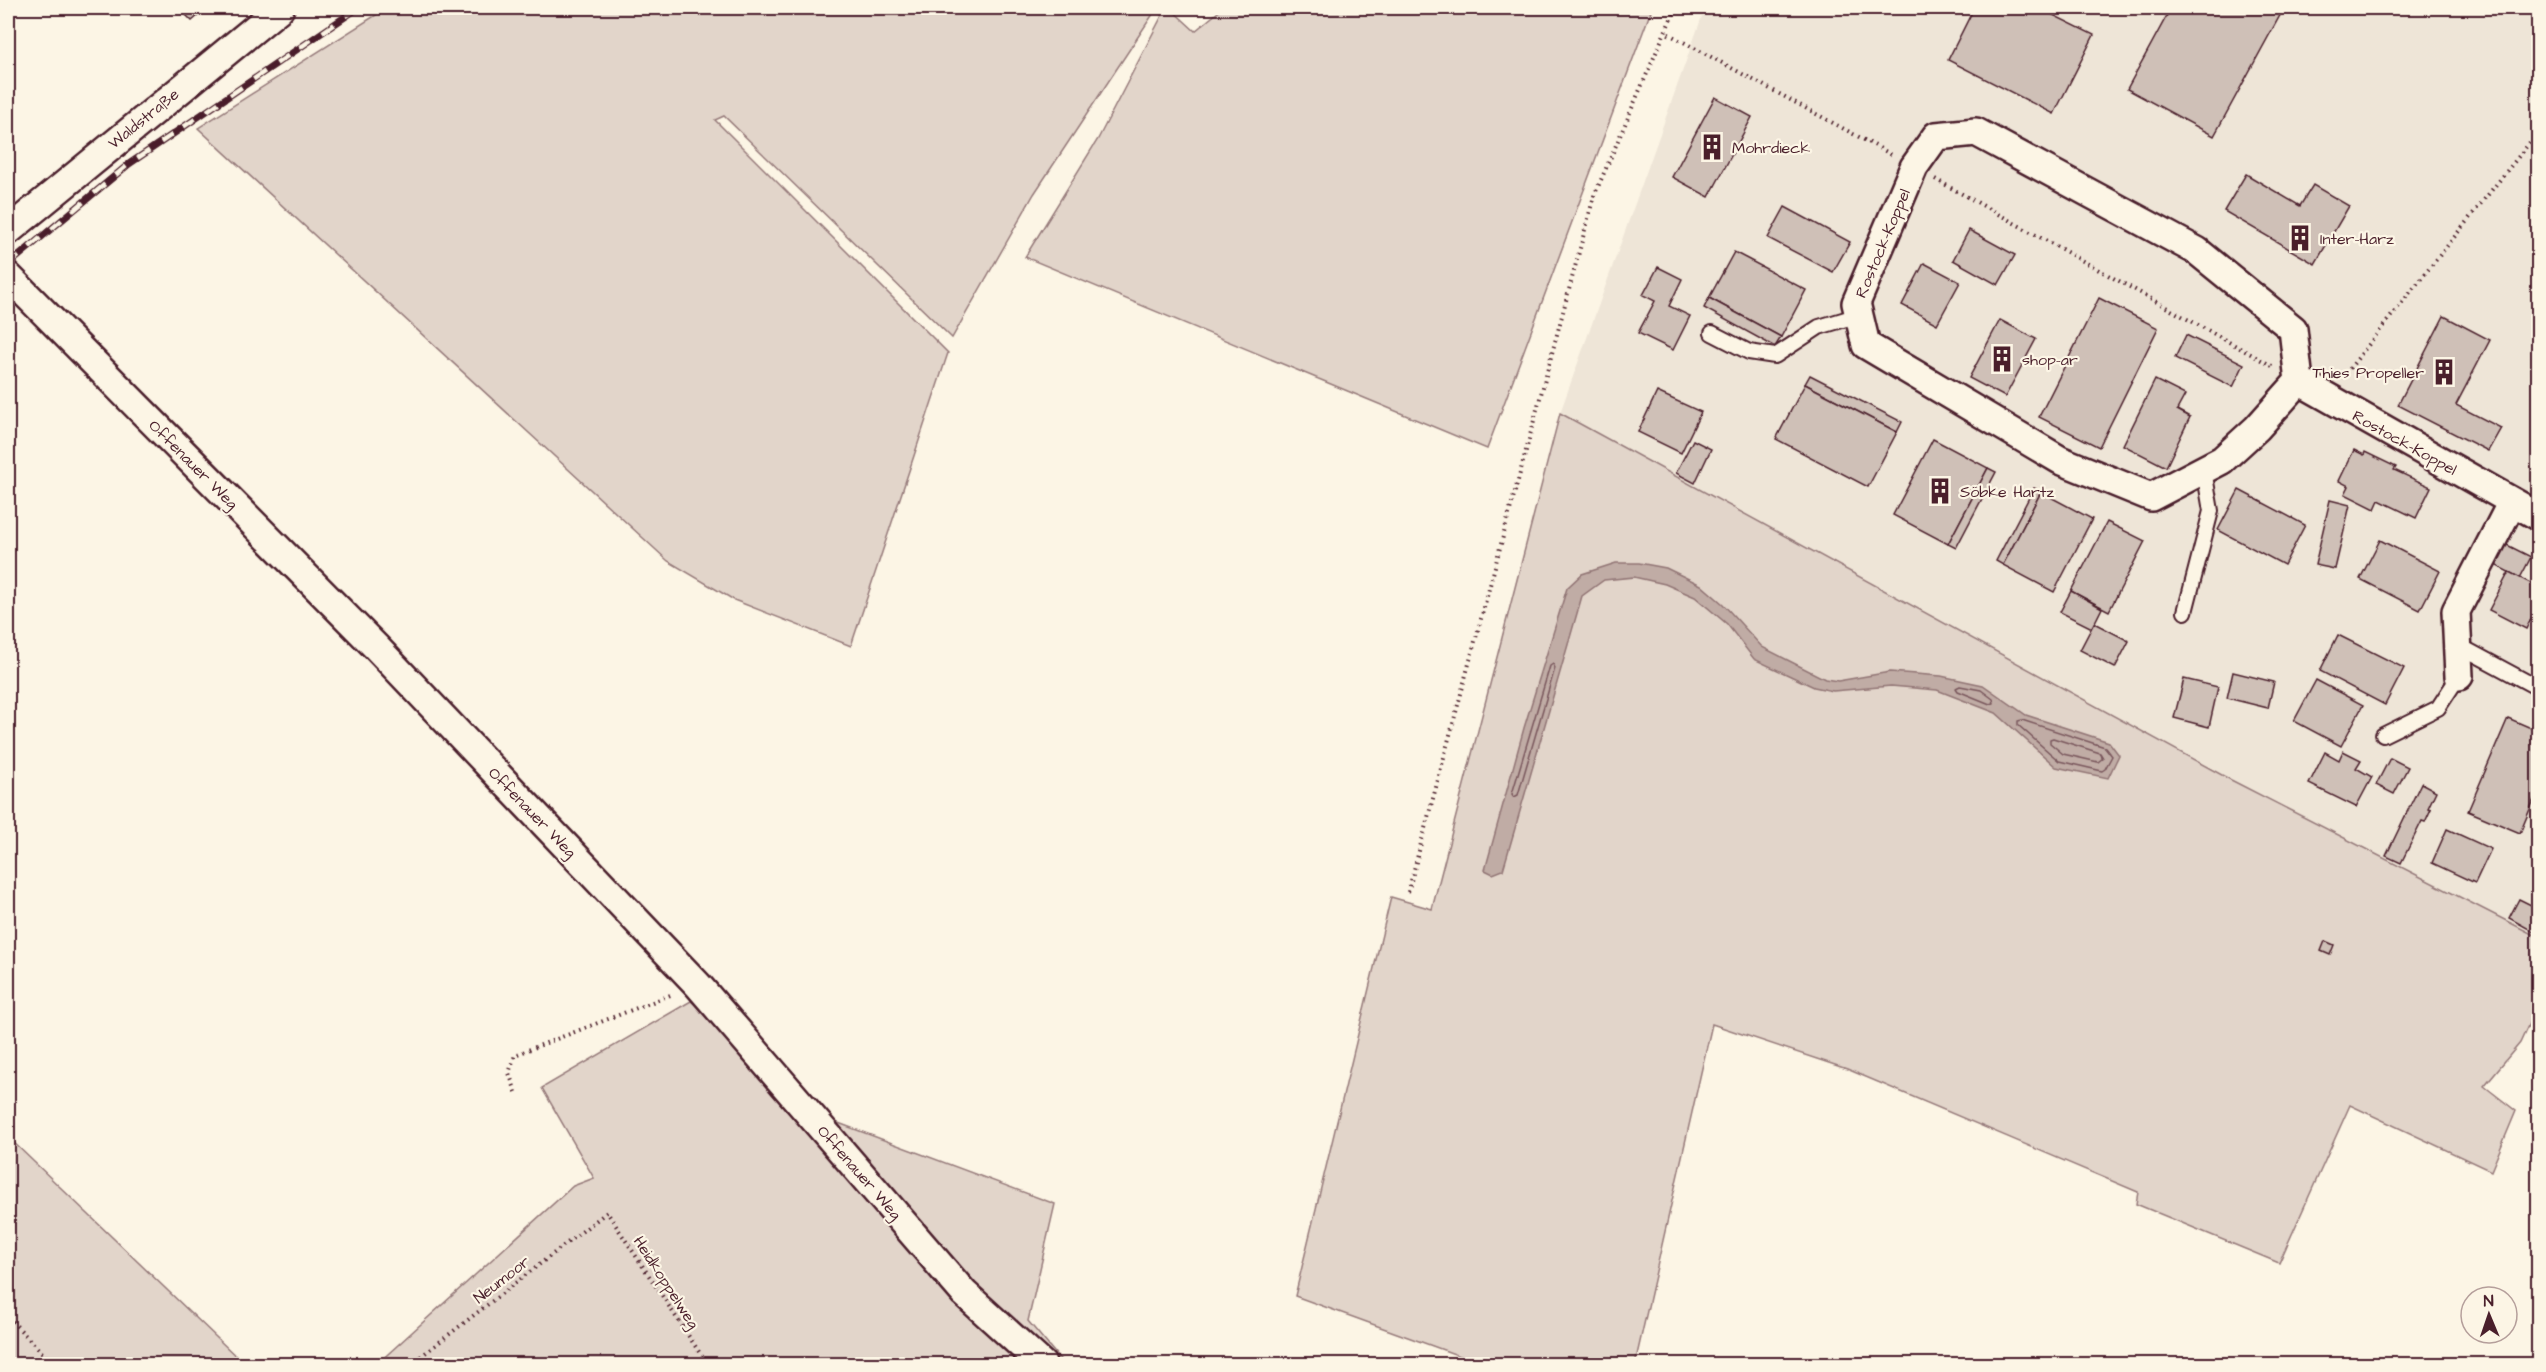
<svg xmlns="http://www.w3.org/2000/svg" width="2546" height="1372" font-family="'Architects Daughter',sans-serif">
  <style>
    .built { fill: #eee5d7 }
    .green { fill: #e2d5ca; stroke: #967a7a; stroke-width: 1.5 }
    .water { fill: #c0aca5; stroke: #917474; stroke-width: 1.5 }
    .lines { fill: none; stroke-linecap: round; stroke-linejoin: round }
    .shore { stroke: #79575c; stroke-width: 1.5 }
    .building { fill: #cfc0b7; stroke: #4a1f2b; stroke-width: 1.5 }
    .service-casing { stroke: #4a1f2b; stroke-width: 18 }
    .minor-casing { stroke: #4a1f2b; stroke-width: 32 }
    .path { stroke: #4a1f2b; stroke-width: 4; stroke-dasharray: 1.5 4.5; stroke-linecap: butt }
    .service { stroke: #fcf5e5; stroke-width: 14 }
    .minor { stroke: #fcf5e5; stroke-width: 27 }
    .rail-casing { stroke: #4a1f2b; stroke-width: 7 }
    .rail { stroke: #fcf5e5; stroke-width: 4.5; stroke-dasharray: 14; stroke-linecap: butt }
    .labels { text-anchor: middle; stroke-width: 4.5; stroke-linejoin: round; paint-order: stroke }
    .street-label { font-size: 16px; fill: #4a1f2b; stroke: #fcf5e5 }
    .poi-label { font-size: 16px; fill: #4a1f2b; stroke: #fcf5e5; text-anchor: start }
  </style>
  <rect width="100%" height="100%" fill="#fcf5e5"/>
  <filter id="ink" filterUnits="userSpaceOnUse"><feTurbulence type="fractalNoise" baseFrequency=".0167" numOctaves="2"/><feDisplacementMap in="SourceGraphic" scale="12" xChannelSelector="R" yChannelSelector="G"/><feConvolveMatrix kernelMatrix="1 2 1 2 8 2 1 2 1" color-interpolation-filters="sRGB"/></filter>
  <g filter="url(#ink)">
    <polygon class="built" points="1705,8 2538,8 2538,937 2231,780 1560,413"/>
    <g class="green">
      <polygon points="387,8 1157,8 1034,194 952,338 724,116 715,120 948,353 851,646 734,600 668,561 198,128"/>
      <polygon points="1166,8 1170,8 1195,31 1223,8 1652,8 1487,449 1025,257 1098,139"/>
      <polygon points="1560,413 2231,780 2538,937 2538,1004 2520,1043 2484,1086 2516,1111 2491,1171 2350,1105 2279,1263 2136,1204 2138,1192 1847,1069 1712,1024 1635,1364 1482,1364 1295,1296 1391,897 1432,909"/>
      <polygon points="691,1001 825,1118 1055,1204 1028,1321 1064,1364 377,1364 573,1186 594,1178 542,1088"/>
      <polygon points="8,1137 244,1364 8,1364"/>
    </g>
    <polygon class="water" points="1616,563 1639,563 1666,568 1701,585 1723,604 1762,647 1825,679 1838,681 1890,672 1941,676 1983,685 2026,715 2109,742 2119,755 2108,778 2056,767 1996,713 1937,690 1891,686 1833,691 1814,687 1754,659 1727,624 1695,597 1665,584 1634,577 1604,580 1582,596 1503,870 1493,874 1485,870 1524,728 1567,588 1582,574"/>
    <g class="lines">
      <g class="shore">
        <polygon points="1553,664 1555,668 1518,795 1514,797 1512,794 1550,666"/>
        <polygon points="1960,686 1981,690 1993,699 1994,703 1990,704 1958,691 1956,688"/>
        <polygon points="2022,720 2105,747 2112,756 2105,769 2102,771 2059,761 2018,725 2018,721"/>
        <polygon points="2053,738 2100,753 2103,758 2098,762 2063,754 2050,743 2050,739"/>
      </g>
    </g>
    <g class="building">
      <polygon points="179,8 207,8 192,21"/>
      <polygon points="1974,8 2039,8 2094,35 2054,114 1948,60"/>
      <polygon points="2171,8 2284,8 2214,136 2127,89"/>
      <polygon points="1715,97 1752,117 1709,197 1672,177"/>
      <polygon points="2246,174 2300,206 2313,185 2349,206 2315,264 2224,211"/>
      <polygon points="1785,207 1850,242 1833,272 1768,238"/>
      <polygon points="1969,230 2015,255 1998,285 1953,260"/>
      <polygon points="1734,252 1806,290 1781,337 1709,298"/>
      <polygon points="1924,263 1960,282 1937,324 1902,305"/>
      <polygon points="1658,267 1682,279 1669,306 1690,316 1673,350 1638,333 1655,301 1643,295"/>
      <polygon points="1709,298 1781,337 1775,347 1704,308"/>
      <polygon points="2099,298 2158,328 2099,447 2039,417"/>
      <polygon points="2444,316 2490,340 2456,405 2501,428 2488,451 2398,405"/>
      <polygon points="2000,320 2036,339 2005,397 1969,378"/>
      <polygon points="2186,335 2244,364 2233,387 2175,358"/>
      <polygon points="1810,375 1902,422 1897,432 1805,384"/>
      <polygon points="2155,380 2185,395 2177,410 2190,417 2166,467 2123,445"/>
      <polygon points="1805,384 1897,432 1868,487 1776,439"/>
      <polygon points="1657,392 1701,412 1681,453 1638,432"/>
      <polygon points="1933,439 1988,468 1948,544 1893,515"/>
      <polygon points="1693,440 1711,449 1695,483 1676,473"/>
      <polygon points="2354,450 2364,455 2365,452 2396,467 2394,470 2431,487 2416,518 2379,500 2375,509 2345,494 2349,486 2339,481"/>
      <polygon points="1988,468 1996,472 1956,548 1948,544"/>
      <polygon points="2034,488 2041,492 2003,565 1996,561"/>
      <polygon points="2239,490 2305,525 2284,565 2218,530"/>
      <polygon points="2041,492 2092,519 2054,592 2003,565"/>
      <polygon points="2330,500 2350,505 2335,569 2315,565"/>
      <polygon points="2107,522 2145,541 2109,611 2071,591"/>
      <polygon points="2380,540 2440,571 2420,610 2360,579"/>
      <polygon points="2505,544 2531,557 2520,578 2495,565"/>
      <polygon points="2509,572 2538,587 2538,615 2534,613 2526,629 2489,610"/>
      <polygon points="2071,591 2102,608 2092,628 2060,612"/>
      <polygon points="2094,623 2129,641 2115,668 2080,650"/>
      <polygon points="2338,635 2404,668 2385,705 2320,671"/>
      <polygon points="2233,672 2274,682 2268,708 2227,698"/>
      <polygon points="2184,679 2218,687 2209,727 2174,718"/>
      <polygon points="2316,680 2363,705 2341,746 2294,721"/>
      <polygon points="2508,718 2538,731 2538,790 2520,833 2468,811"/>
      <polygon points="2343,751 2361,760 2356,768 2372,777 2356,807 2309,784 2325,752 2339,760"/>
      <polygon points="2390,758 2408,767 2394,794 2376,785"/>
      <polygon points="2421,783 2436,791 2428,808 2431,809 2425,822 2422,821 2401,863 2386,856"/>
      <polygon points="2447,829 2491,849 2475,883 2432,863"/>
      <polygon points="2519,899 2535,907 2538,901 2538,934 2509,918"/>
      <polygon points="2325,941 2334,945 2330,955 2321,951"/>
    </g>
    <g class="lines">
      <g class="service-casing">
        <g id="service">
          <polyline points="1712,333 1749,352 1775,356 1819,327 1859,315"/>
          <polyline points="2185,612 2211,511 2204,470"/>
          <polyline points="2458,645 2538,688"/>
          <polyline points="2383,735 2438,708 2459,676"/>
        </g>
      </g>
      <g class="minor-casing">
        <g id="minor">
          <polygon points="1976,132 2197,251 2293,329 2299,381 2257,428 2222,460 2151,497 2060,460 1866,345 1856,303 1914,167 1936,136"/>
          <polyline points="8,231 280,8"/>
          <polyline points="8,276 376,647 698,985 964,1293 1042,1364"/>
          <polyline points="2299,381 2538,516"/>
          <polyline points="2459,676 2456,611 2512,502"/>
        </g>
      </g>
      <g class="path">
        <polyline points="1676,8 1665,32 1894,156"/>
        <polyline points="1935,179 2274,367"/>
        <polyline points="2342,378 2538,132"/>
        <polyline points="1408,892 1594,196 1665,32"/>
        <polyline points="516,1092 509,1073 515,1055 673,994"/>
        <polyline points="8,1317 53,1364"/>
        <polyline points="411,1364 607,1212 707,1364"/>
      </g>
      <use href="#service" class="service"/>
      <use href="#minor" class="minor"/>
      <g class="rail-casing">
        <polyline id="rail" points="8,265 129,164 358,8"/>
      </g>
      <use href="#rail" class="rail"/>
    </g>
  </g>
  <defs>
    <g id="building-bare" transform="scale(2.07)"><path d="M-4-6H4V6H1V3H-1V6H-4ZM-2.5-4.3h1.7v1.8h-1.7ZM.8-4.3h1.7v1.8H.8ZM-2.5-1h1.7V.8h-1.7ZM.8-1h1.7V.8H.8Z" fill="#4a1f2b" stroke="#fcf5e5" stroke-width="2.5" paint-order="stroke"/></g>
  </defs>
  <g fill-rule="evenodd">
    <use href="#building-bare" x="1712" y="147"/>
    <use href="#building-bare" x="2300" y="238"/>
    <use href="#building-bare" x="2002" y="359"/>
    <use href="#building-bare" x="2444" y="372"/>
    <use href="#building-bare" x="1940" y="491"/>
  </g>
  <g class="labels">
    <g class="street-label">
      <text transform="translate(143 118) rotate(-39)" y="6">Waldstraße</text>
      <text transform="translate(1882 243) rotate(-67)" y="6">Rostock-Koppel</text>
      <text transform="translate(2405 442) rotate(29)" y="6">Rostock-Koppel</text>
      <text transform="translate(194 464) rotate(45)" y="6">Offenauer Weg</text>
      <text transform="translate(533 812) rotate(46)" y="6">Offenauer Weg</text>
      <text transform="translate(860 1172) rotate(49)" y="6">Offenauer Weg</text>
      <text transform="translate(501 1279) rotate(-38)" y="6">Neumoor</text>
      <text transform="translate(667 1282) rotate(57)" y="6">Heidkoppelweg</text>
    </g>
    <g class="poi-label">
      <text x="1732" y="153">Mohrdieck</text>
      <text x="2320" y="244">Inter-Harz</text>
      <text x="2022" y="365">shop-ar</text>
      <text x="2424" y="378" text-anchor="end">Thies Propeller</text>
      <text x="1960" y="497">Söbke Hartz</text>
    </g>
  </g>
  <rect width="2546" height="1372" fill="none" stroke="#fcf5e5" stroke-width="30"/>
  <rect x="15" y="15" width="2516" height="1342" fill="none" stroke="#4a1f2b" stroke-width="2" filter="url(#ink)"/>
  <g transform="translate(2489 1315) rotate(358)"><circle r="28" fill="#fcf5e5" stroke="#b59f9b" stroke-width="1.5"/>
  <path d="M0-4.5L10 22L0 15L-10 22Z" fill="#4a1f2b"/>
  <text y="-9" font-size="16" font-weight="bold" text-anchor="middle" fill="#4a1f2b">N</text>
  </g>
</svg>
